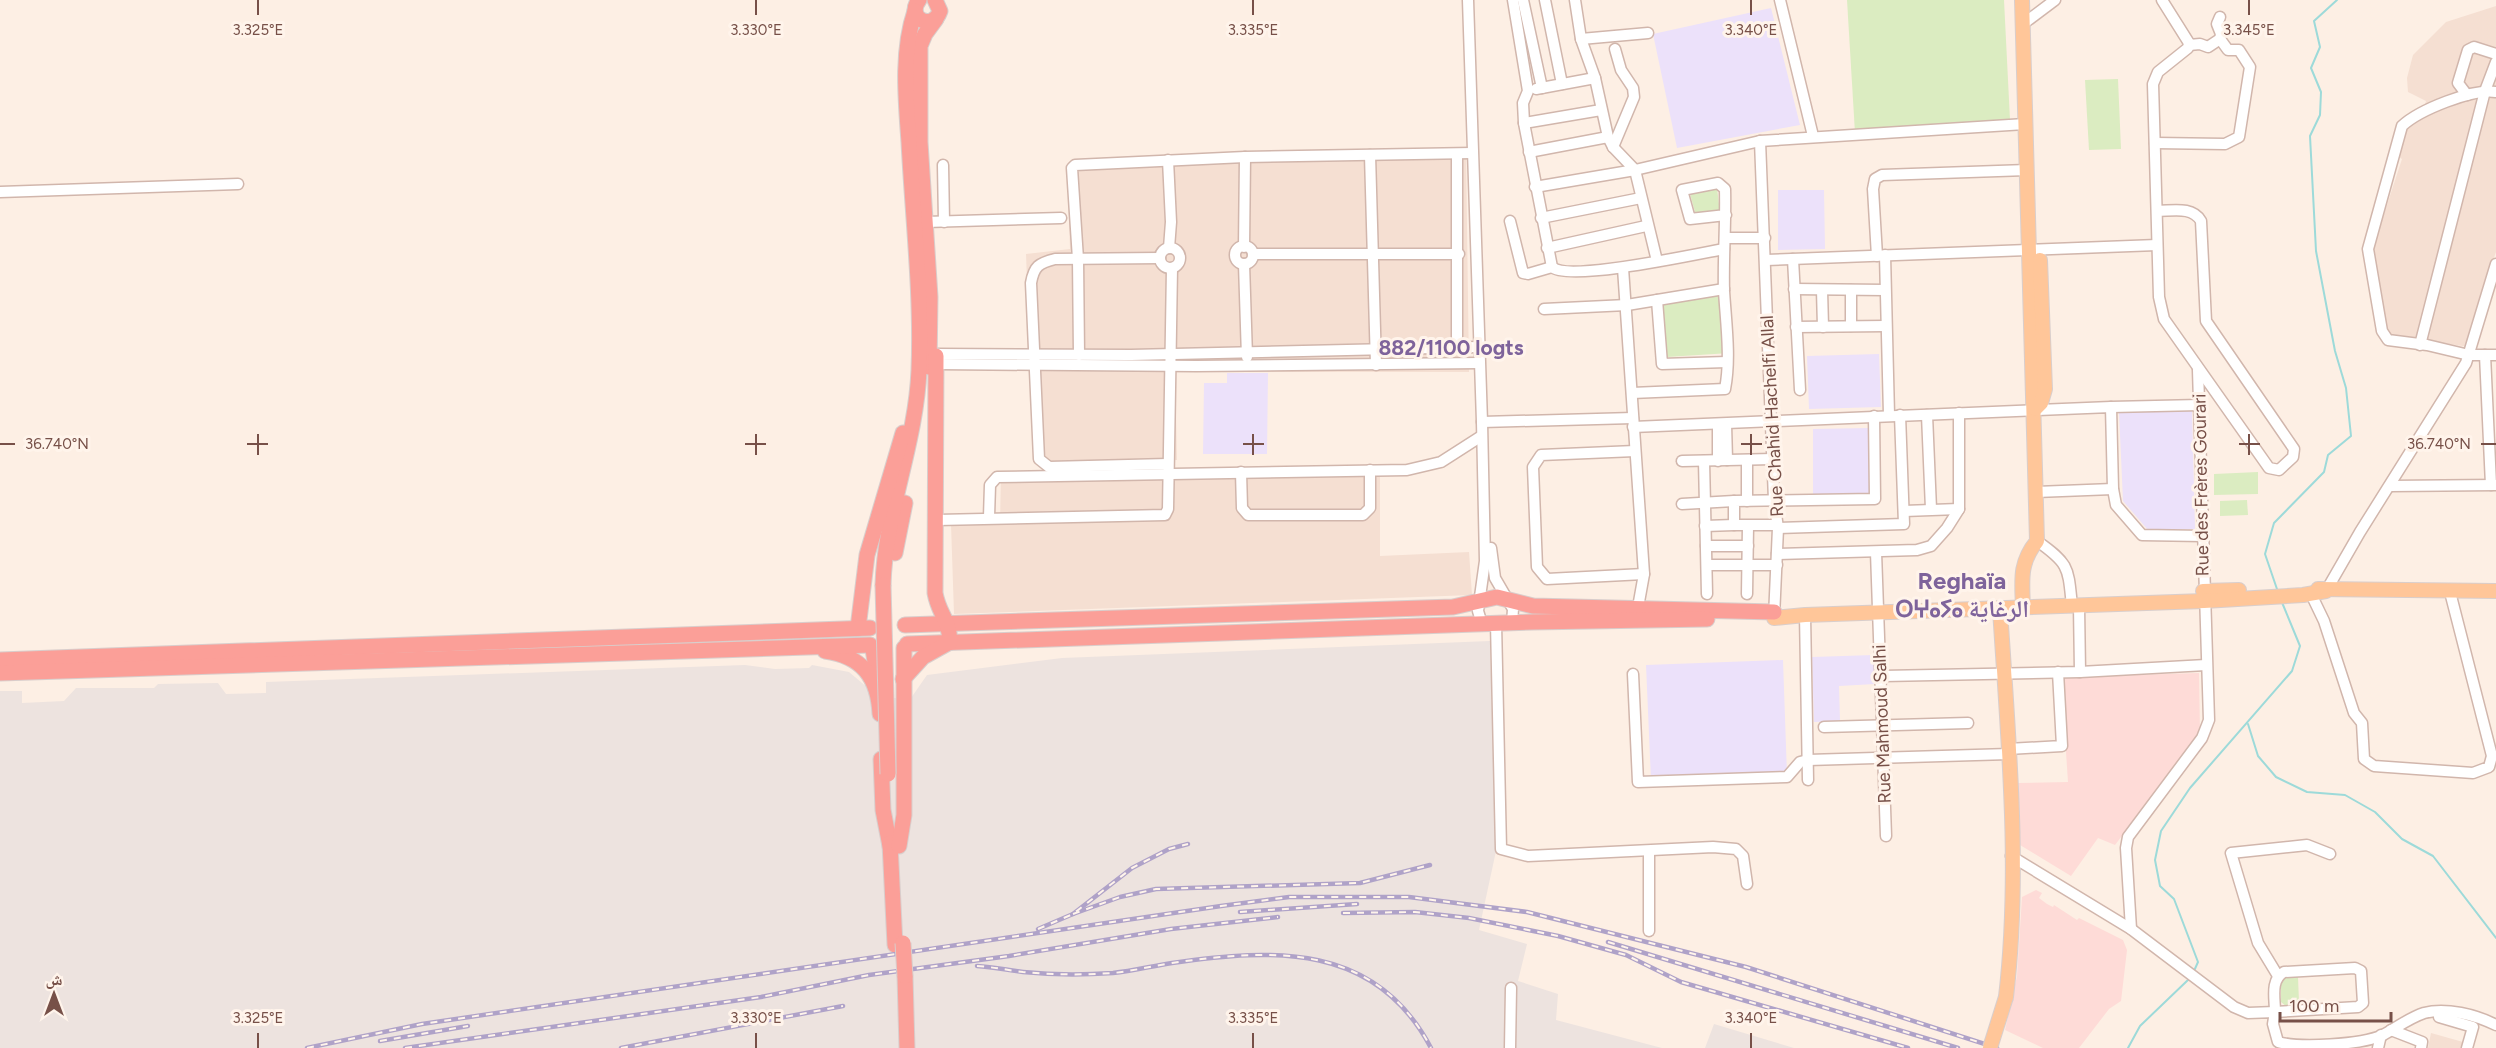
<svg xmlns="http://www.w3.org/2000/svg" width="2496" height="1048" font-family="Figtree,'Noto Naskh Arabic','Noto Sans Tifinagh',sans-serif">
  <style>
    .residential { fill: #f5dfd2 }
    .commercial { fill: #fedbd7 }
    .industrial { fill: #ede3df }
    .education { fill: #ece1fa }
    .green { fill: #dbecc1 }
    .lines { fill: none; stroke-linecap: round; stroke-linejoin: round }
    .stream { stroke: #9ddad9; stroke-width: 2 }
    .minor-casing { stroke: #d1b6ac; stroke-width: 13 }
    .major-casing { stroke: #d9cecc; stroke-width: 16 }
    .highway-casing { stroke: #d9cecc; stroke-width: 17 }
    .minor { stroke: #fff; stroke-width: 10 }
    .major { stroke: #ffc699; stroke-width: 14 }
    .highway { stroke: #fb9f98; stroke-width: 15 }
    .rail-casing { stroke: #afa2c8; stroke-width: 4.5 }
    .rail { stroke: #fff4eb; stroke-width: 2; stroke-dasharray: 7; stroke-linecap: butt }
    .major-bridge-casing { stroke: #d9cecc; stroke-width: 16; stroke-linecap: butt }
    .highway-bridge-casing { stroke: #d9cecc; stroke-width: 17; stroke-linecap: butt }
    .major-bridge { stroke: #ffc699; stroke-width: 14 }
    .highway-bridge { stroke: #fb9f98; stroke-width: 15 }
    .ticks { fill: none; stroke: #775048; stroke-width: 2 }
    .labels { text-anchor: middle; stroke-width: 6; stroke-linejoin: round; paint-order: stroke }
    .street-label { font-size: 18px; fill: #775048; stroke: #fff4eb }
    .quarter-label { font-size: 21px; font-weight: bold; fill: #7e639b; stroke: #fff4eb }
    .district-label { font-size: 24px; font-weight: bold; fill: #7e639b; stroke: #fff4eb }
    .ticks-label { font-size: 15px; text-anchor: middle; fill: #775048; stroke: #fff4eb; stroke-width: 6; stroke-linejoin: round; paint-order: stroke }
  </style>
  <rect width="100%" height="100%" fill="#fdefe4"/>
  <g class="residential">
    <polygon points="2496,6 2496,252 2479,300 2469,347 2392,335 2385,326 2372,251 2402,159 2397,156 2405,127 2421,118 2426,101 2408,92 2407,78 2413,55 2446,22"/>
    <polygon points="1466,150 1469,372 1175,372 1177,460 1034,464 1026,254 1070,249 1067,164"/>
    <polygon points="1380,467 1380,556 1469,552 1472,595 954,614 951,524 1000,524 1001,472"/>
    <polygon points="2431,1033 2463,1042 2462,1048 2428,1048"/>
  </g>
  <g class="commercial">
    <polygon points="2199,673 2200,733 2115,845 2098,838 2071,876 2020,845 2018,783 2068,782 2061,677"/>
    <polygon points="2036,890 2042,893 2039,898 2047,904 2053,907 2054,905 2077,920 2079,918 2123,940 2127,950 2121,1001 2109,1009 2079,1048 2043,1048 2005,1030 2017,976 2022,897"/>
  </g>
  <g class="industrial">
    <polygon points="1490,641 1496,851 1479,930 1527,944 1518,981 1558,994 1556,1020 1662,1048 0,1048 0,691 22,691 22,703 64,701 76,688 154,688 158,684 218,683 226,694 266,693 266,682 745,665 775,669 809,668 812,665 849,672 868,688 875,698 911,698 927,675 1062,658"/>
    <polygon points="1714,1024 1794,1048 1705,1048"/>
  </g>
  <g class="education">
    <polygon points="1771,8 1800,125 1677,148 1653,34"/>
    <polygon points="1778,190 1824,190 1825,249 1778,250"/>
    <polygon points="1879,354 1881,407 1809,409 1807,356"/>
    <polygon points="1227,373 1268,373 1267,454 1203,454 1204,383 1227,383"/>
    <polygon points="2192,410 2195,529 2148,530 2123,501 2119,412"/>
    <polygon points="1869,428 1870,494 1813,495 1813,429"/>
    <polygon points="1874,655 1875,684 1839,686 1840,721 1814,722 1812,657"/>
    <polygon points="1783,660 1787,775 1651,780 1646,665"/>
  </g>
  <g class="green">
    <polygon points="1847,0 2004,0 2010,120 1855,133"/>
    <polygon points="2118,79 2121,149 2089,150 2085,80"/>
    <polygon points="1717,188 1720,212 1695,212 1689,190"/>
    <polygon points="1726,294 1730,353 1667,357 1663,304"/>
    <polygon points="2258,472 2258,494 2214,495 2214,474"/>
    <polygon points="2247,500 2248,515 2220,516 2220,501"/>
    <polygon points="2284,977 2298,977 2299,1002 2287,1007 2281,1002 2281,980"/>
  </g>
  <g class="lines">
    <g class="stream">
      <polyline points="2278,592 2265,554 2274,523 2324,472 2328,455 2351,436 2346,388 2335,351 2316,251 2310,136 2320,115 2321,92 2311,68 2320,47 2314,21 2337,0"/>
      <polyline points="2248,724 2258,756 2276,777 2307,792 2345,795 2375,812 2402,839 2433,856 2496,938"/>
      <polyline points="2194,971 2198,962 2174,899 2160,886 2155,860 2161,831 2190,788 2292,671 2300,646 2281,600"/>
      <polyline points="2128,1048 2140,1026 2189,979"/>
    </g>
    <g class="minor-casing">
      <g id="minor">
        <polyline points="1468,0 1482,422 1485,561 1478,611 1482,624"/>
        <path d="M1513,0L1528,91L1523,103L1524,123L1552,267C1568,282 1697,254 1724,249"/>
        <polyline points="1523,0 1542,88"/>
        <polyline points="1545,0 1562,84"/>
        <polyline points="1575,0 1581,39 1595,78 1608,137 1613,147 1635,170 1657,261"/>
        <polyline points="1780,0 1813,136"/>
        <polyline points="2023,24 2055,0"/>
        <polyline points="1581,39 1648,33"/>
        <polyline points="2189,45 2200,44 2208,47 2220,39 2221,34 2217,24 2220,17"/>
        <polyline points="1536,89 1595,78"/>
        <path d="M2496,92C2473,88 2419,110 2402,126L2368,249L2382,331L2388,340L2427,345L2469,355H2496"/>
        <polyline points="2467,95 2458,83 2468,50 2474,47 2496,54"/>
        <polyline points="1524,123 1601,110"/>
        <polyline points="1760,141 1774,500 1778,528 1774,617"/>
        <polyline points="2155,143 2225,144 2239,137 2250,67 2239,50 2228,50 2220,39"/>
        <polyline points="1613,147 1634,97 1633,88 1621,70 1615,49"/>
        <polyline points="1529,152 1608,137"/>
        <polyline points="1370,155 1376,365"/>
        <polyline points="1168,160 1171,222 1169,248"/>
        <polyline points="943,165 944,222"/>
        <polyline points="1535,187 1635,170 1760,141 2025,124"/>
        <polyline points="0,192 238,184"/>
        <path d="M2157,211C2173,211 2192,206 2201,221L2206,321L2294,449L2293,457L2279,470L2269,468L2164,319L2159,297L2153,84L2158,72L2188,48L2189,43L2162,0"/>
        <polyline points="1541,218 1641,198"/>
        <polyline points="1510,221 1523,273 1528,274 1552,267"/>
        <polyline points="926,222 1061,218"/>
        <polyline points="1726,238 1765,238"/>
        <circle cx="1244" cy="255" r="9"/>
        <polyline points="1244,247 1245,157"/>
        <polyline points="1547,248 1646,226"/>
        <circle cx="1170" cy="258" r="10"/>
        <polyline points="1253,254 1459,254"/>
        <polyline points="1885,255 1889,415"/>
        <polyline points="1877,256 1873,189 1875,179 1882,175 2027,170"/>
        <path d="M1160,258L1055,259C1039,263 1034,266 1031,283L1039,459L1049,467L1168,464"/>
        <polyline points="1793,259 1800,390"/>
        <polyline points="1766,260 2157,245"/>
        <polyline points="1244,264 1247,357"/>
        <polyline points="1623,268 1644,574 1637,613"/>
        <polyline points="1794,289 1885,290"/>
        <polyline points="1822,290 1823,327"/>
        <polyline points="1851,290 1851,326"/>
        <polyline points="1657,300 1662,364 1727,362"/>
        <polyline points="1544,309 1627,305 1724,289"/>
        <polyline points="1796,327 1885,326"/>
        <polyline points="2420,345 2485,91 2496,62"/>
        <polyline points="1457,347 1457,154"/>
        <polyline points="936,354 1131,355 1479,347"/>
        <polyline points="1079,355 1078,259 1072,168 1075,165 1245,157 1472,153"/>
        <polyline points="2485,355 2491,485"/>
        <polyline points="937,364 1196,366 1479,363"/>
        <path d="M1632,393L1725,389C1731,358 1726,323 1724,291C1723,257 1726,223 1725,189L1718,183L1682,190L1690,219L1726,215"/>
        <polyline points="2111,407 2200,405"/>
        <polyline points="1927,415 1931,509"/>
        <polyline points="1482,422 1633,418"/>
        <polyline points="1718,424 1718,461"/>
        <polyline points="1726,424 1727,460"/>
        <polyline points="1633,427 2111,407 2113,489 2116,505 2142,535 2203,536"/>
        <polyline points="1635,451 1541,455 1533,467 1537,567 1547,579 1644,574"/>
        <polyline points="1747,460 1747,501"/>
        <polyline points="1682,461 1773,459"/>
        <polyline points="1704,461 1707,594"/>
        <polyline points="1241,472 1242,508 1248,515 1363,515 1370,508 1370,470"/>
        <polyline points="2390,486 2496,485"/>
        <polyline points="2036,492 2113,489"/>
        <polyline points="1682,504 1734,501"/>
        <polyline points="1904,511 1959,509"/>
        <polyline points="989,517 990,485 997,477 1407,470 1441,462 1480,437"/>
        <polyline points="937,520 1165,515 1168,509 1172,268"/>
        <polyline points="1777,525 1734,525 1734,501 1875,499 1874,416"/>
        <polyline points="1705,526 1734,525"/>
        <polyline points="1778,528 1904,524 1900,415"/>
        <path d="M2037,541C2070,564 2068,568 2072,606"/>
        <polyline points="1706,546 1748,546"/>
        <polyline points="1491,548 1495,578 1513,609 1512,623"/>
        <polyline points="1876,552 1886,836"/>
        <polyline points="1777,554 1917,550 1931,546 1947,528 1959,509 1959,413"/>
        <polyline points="1707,565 1777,565"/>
        <polyline points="2326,591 2360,532 2466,363 2496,264"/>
        <polyline points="1747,594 1748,526"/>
        <polyline points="2311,594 2324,621 2354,713 2362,723 2364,759 2374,766 2473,773 2489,767 2492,756 2450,592"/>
        <polyline points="2079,606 2080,672"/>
        <polyline points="1805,615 1808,780"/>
        <polyline points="1496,623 1501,849 1528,856 1713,847 1736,849 1743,856 1747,884"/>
        <polyline points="1633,674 1638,782 1787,777 1800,762 1808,760 2009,754"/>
        <polyline points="1883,676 2080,672 2206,665"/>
        <polyline points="1824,727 1968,723"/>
        <polyline points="2008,749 2062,746 2058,672"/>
        <path d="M2011,856L2131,929L2234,1007L2248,1013L2275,1012L2273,1024L2278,1042C2299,1048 2361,1045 2383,1035C2396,1028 2409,1018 2424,1013C2446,1007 2476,1015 2496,1025"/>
        <polyline points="2131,929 2126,848 2128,837 2202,738 2209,720 2198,370"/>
        <polyline points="1649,931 1649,851"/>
        <path d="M2355,968L2361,971L2363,1003L2358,1007L2275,1012C2275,998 2270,980 2284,972Z"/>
        <polyline points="2278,976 2258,943 2231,853 2307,845 2330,854"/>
        <polyline points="2439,1017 2473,1027 2467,1048"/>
        <polyline points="2391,1030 2422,1042 2421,1048"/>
        <polyline points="1510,1048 1511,988"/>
        <polyline points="2378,1048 2381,1035"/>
      </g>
    </g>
    <g class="major-casing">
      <g id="major">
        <path d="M2022,0L2037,541C2019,563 2022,580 2023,608"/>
        <polyline points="2035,409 2041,403 2045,389 2040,260"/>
        <polyline points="2318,589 2496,591"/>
        <polyline points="2203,591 2239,590"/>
        <path d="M2000,609C2008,737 2021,869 2006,997"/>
        <polyline points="1774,618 1805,615 2204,601 2303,595 2326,591"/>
      </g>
    </g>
    <g class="highway-casing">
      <g id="highway">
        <path d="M919,0C905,18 933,32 940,11L935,0"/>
        <polyline points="929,367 930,297 920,142 920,46 925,34 936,19"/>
        <polyline points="895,553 905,503"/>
        <path d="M883,585C885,512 916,444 919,370C922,295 913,218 909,142C906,100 901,52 915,11"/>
        <polyline points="905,625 1453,607 1497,597 1533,606 1774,612"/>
        <polyline points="858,628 867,555 903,433"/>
        <polyline points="907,644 1533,622 1707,619"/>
        <polyline points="873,649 879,687"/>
        <path d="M825,651C862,656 878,677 880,714"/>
        <polyline points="0,660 870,628"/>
        <polyline points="0,673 870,645"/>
        <path d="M903,679L923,657L950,642C949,618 939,615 935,593L936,356"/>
        <polyline points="881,759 883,810 891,851"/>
        <polyline points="890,843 895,945"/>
        <polyline points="899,846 904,815 904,648"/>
        <polyline points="905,976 907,1048"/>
      </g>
    </g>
    <use href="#minor" class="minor"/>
    <use href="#major" class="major"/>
    <use href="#highway" class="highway"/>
    <g class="rail-casing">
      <g id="rail">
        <polyline points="1240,912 1357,904"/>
        <polyline points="1343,913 1415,912 1469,918 1558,936 1626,955 1681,982 1908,1048"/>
        <polyline points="1073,914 1120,897 1156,889 1360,883 1430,865"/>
        <polyline points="1038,929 1073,914 1132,868 1169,849 1188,844"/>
        <polyline points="1608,942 1958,1048"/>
        <path d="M977,966C993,967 1007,970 1023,972C1052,975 1084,975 1113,973C1133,971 1152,966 1172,963C1274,948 1376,943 1431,1048"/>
        <polyline points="380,1041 468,1026"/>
        <polyline points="307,1048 422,1024 1221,906 1289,897 1409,897 1527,912 1746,967 1997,1048"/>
        <polyline points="405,1048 761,997 869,975 1009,956 1171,929 1278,917"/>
        <polyline points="621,1048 843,1006"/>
      </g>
    </g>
    <use href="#rail" class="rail"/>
    <g class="major-bridge-casing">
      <polyline id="major-bridge" points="1990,1048 2006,997"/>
    </g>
    <g class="highway-bridge-casing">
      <g id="highway-bridge">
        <polyline points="883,585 888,774"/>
        <polyline points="903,943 905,976"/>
      </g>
    </g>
    <use href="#major-bridge" class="major-bridge"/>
    <use href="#highway-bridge" class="highway-bridge"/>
  </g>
  <path class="ticks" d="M258,0V15M756,0V15M1253,0V15M1751,0V15M2249,0V15M258,434V455M756,434V455M1253,434V455M1751,434V455M2249,434V455M0,444H15M247,444H268M745,444H766M1243,444H1264M1741,444H1762M2239,444H2260M2481,444H2496M258,1033V1048M756,1033V1048M1253,1033V1048M1751,1033V1048"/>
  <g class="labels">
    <g class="street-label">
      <text transform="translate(1772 416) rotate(-93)" y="6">Rue Chahid Hachelfi Allal</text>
      <text transform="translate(2201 485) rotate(-91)" y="6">Rue des Frères Gourari</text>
      <text transform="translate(1882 724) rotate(-92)" y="6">Rue Mahmoud Salhi</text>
    </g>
    <g class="quarter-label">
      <text x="1451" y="355">882/1100 logts</text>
    </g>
    <g class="district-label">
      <text x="1962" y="589">Reghaïa<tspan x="1962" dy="28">ⵔⵖⴰⵢⴰ الرغاية</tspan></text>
    </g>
  </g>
  <g class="ticks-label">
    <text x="258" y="35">3.325°E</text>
    <text x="756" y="35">3.330°E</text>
    <text x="1253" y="35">3.335°E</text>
    <text x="1751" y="35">3.340°E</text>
    <text x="2249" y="35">3.345°E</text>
    <text x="57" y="449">36.740°N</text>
    <text x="2439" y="449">36.740°N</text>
    <text x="258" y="1023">3.325°E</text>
    <text x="756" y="1023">3.330°E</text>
    <text x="1253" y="1023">3.335°E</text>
    <text x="1751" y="1023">3.340°E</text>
  </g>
  <g transform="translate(54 994)" stroke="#fff4eb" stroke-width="4.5" paint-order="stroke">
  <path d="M0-4.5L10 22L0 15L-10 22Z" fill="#775048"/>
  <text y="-9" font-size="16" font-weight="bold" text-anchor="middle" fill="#775048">ش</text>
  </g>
  <path d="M2280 1012v9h111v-9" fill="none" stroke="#775048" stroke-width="3"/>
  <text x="2289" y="1012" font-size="18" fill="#775048" stroke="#fff4eb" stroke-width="4.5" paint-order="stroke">100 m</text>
</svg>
